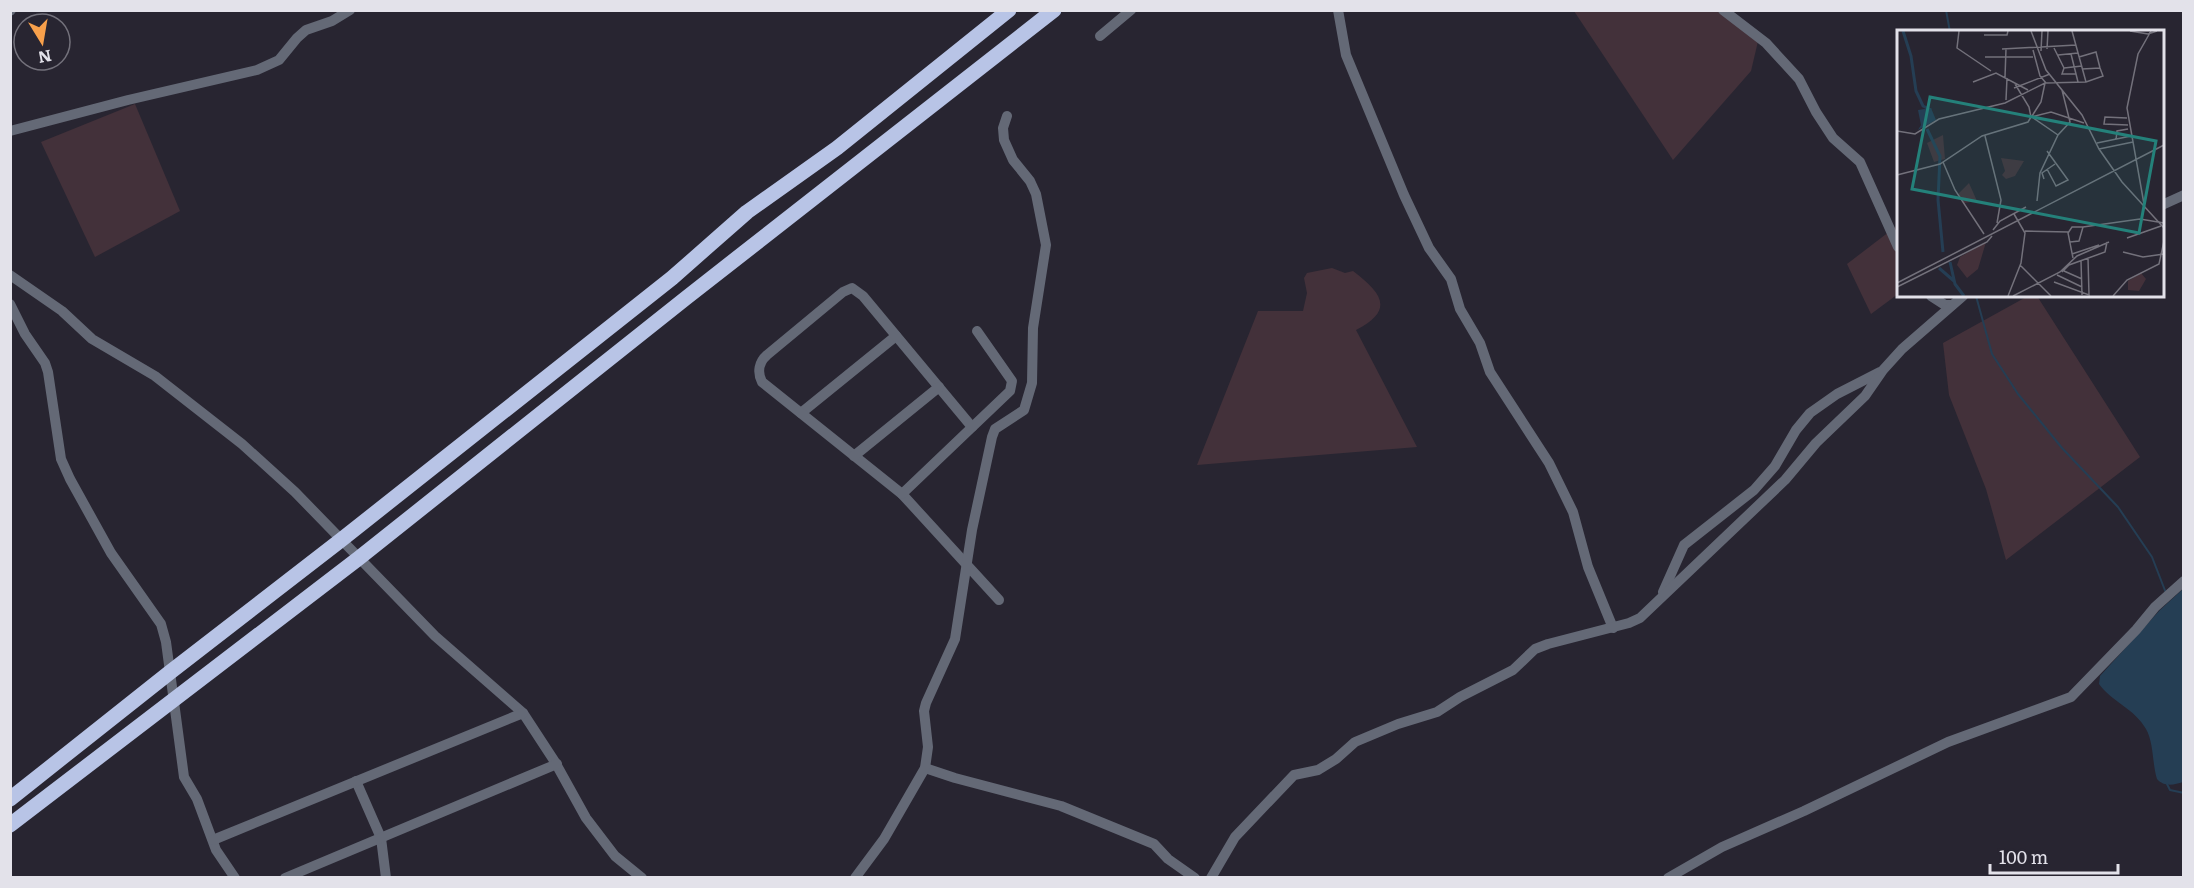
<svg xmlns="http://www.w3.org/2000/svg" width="2194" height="888" font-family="Literata,serif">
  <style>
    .green { fill: #43313a }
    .water { fill: #253e54 }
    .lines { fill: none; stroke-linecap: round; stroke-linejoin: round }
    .stream { stroke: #253e54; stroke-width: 2 }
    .minor { stroke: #646976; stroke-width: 10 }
    .highway { stroke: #b8c4e6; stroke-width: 15 }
    .inset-river { fill: none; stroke: #253e54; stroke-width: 3 }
    .inset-road { fill: none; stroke: #73717b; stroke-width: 1.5 }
    .view { fill: #24817a; fill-opacity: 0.15; stroke: #24817a; stroke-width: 3 }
    .inset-edge { fill: none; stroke: #e3e2ea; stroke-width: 3 }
  </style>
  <rect width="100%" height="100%" fill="#282531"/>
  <g class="green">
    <polygon points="1574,11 1723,11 1759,37 1751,71 1673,160"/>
    <polygon points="135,104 180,211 95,257 41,142"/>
    <polygon points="1898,225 1898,294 1871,314 1847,264"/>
    <path d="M1332,268L1345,273L1353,271C1382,293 1395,310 1356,330L1417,447L1197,465L1258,311H1303L1307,293L1304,278L1307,273Z"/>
    <polygon points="2028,296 2037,296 2140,457 2006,560 1986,489 1949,395 1943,343"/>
  </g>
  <path class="water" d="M2183,589V782C2174,785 2164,787 2157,779C2152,763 2154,743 2146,729C2135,709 2111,701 2099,684L2100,676L2160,610Z"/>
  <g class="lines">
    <g class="stream">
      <polyline points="1946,10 1950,32"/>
      <polyline points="1976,296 1992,354 2018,394 2062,448 2118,507 2152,557 2166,593"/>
      <polyline points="2167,784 2170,790 2184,793"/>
    </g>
    <g class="minor">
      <polyline points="1338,10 1346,55 1404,195 1429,248 1451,279 1460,309 1480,343 1490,372 1549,463 1573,512 1588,567 1613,628"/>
      <polyline points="1723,10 1766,43 1799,79 1816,112 1833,138 1860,162 1898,247"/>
      <polyline points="10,11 11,10"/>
      <polyline points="1100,36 1131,10"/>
      <polyline points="10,131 128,100 257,70 279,60 297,38 306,30 332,21 350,10"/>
      <polyline points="2162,205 2184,195"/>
      <polyline points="10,275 62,311 92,339 155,376 242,444 295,492 435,636 523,713 555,762 586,818 615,856 642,878"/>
      <polyline points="1931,296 1945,305 1952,305"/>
      <polyline points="10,304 25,334 45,363 48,372 61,459 70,479 111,553 161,624 166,642 184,777 197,799 216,850 235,878"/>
      <polyline points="801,413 896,336"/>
      <path d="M972,427L863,296L852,288L843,292L767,355C759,362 757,372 762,382L902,494L999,600"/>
      <polyline points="854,456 939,387"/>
      <polyline points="902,494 1010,391 1012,381 977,331"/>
      <polyline points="1663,592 1684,545 1754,490 1775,466 1796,430 1810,413 1837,394 1880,372"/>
      <polyline points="925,768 955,778 1061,806 1154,844 1168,859 1195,878"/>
      <polyline points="356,781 381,838 386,878"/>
      <polyline points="213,840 523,713"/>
      <polyline points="285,878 557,764"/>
      <polyline points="855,878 884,839 925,768 928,747 924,711 926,703 955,639 972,530 992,437 995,429 1024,410 1032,383 1033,328 1046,245 1036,194 1030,181 1013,160 1004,140 1003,128 1007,116"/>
      <polyline points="1211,878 1235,837 1294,775 1318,770 1336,759 1355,742 1398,724 1437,712 1460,697 1513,670 1535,649 1548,644 1629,623 1640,618 1785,480 1816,443 1865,396 1883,370 1902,349 1963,296"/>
      <polyline points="1668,878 1722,847 1804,811 1948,742 2071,697 2136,630 2155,607 2184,581"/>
    </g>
    <g class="highway">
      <polyline points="10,799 169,673 341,540 672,278 747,212 837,148 1009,10"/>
      <polyline points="10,825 359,558 686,298 1054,10"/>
    </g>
  </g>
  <g transform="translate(1897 30)">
    <rect width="267" height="267" fill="#282531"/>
    <path d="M46,105L48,129L37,132L30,113ZM104,128L127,131L118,146L109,149L105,145L108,141ZM72,153L80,171L67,173L61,164ZM89,212L81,239L70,248L60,235L63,227ZM244,243L249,249L242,261L231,260V251Z" fill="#43313a"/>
    <path d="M34,78L39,90L21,100L24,95L21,80Z" fill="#253e54"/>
    <path class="inset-river" d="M6,1L14,26L19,61L26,76L34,80M30,99L43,126L41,170L46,222M53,232L58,254L67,266M42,238L57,251"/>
    <path class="inset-road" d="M62,1L60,18L94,41M134,1L149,40L185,85L202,119L225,152L267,198M175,1L189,52M233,1L251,4L260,1M87,5H110L111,1M157,18L167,38L165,44H179M105,19L179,15M150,19L151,1M136,20L143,46L149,53M144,21L145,1M174,24L181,52M161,25L181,23M88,27H136M182,27L199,22L203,38M167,38L185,36M108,47L109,19M76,52L99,43L131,60M117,58L153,44M109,70L110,48M135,86L144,72L148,53M134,87L154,82L187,93M135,87L161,105M230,88L208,87L207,94L231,95M0,101L18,104L42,89L108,73L148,53L189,52L206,46L203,38L185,39M88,106L104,170L100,193M219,110L220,101L231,99M200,113L234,106M202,119L236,112M46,132L58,160L87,204M150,139L159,156L171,150L150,121M0,145L43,134L85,106L131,92L134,87L132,77L118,54M147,149L145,143L158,134M140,171L143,143L161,105L173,92L165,60M247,174L230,78L241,24L254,1M186,197L243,189L267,193M96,200L103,191L129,177M128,201L172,202M230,208L264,196M173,212L182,211L186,197H175L171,203L176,228M226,222L246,227L267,224M175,224L202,215M184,231L185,265M123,235L154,266M167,241L185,249M165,242L172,235L208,222L210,212M160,245L185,257M157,252L192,265L191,228M0,253L267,115M0,257L90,212L95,206M111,266L124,233L128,203L117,184M116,266L163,242L180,226L212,212M216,266L230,250L262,234L267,211"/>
    <path class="view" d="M33,67L259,111L242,203L15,159Z"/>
    <rect width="267" height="267" class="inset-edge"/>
  </g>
  <rect width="2194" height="888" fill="none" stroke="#e3e2ea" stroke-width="24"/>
  <g transform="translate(42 42) rotate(169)"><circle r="28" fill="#282531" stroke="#73717b" stroke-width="1.5"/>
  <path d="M0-4.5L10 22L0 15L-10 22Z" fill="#f8a04b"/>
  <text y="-9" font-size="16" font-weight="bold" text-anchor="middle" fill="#e3e2ea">N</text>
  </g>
  <path d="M1990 864v9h128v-9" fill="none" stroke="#e3e2ea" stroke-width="3"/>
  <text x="1999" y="864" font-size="18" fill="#e3e2ea" stroke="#282531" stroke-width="4.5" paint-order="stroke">100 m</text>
</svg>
